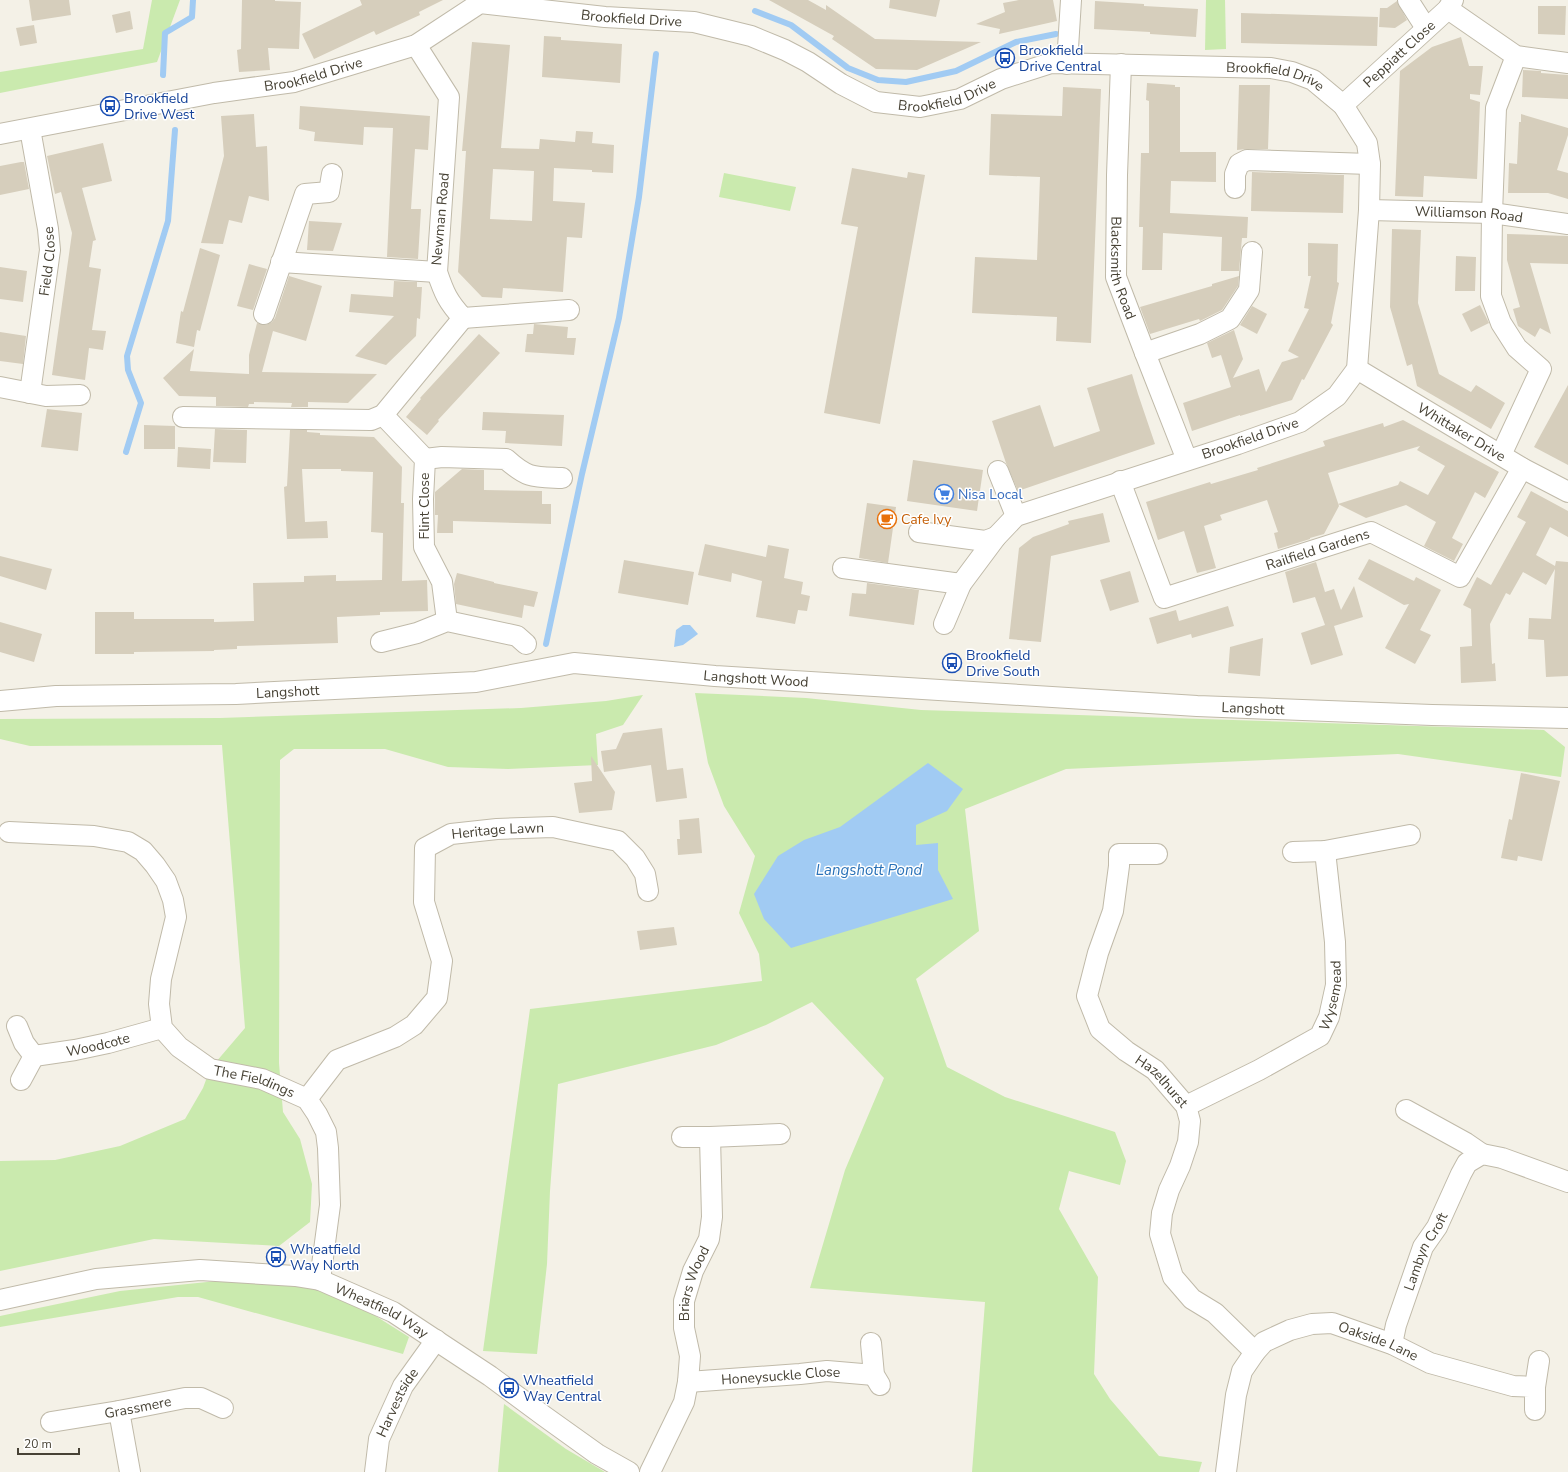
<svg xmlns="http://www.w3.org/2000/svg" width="1568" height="1472" font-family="'Nunito Sans',sans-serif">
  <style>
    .green { fill: #caeaae }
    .water { fill: #a1cbf3 }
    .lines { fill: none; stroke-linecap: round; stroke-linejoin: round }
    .stream { stroke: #a1cbf3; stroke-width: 6 }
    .building { fill: #d6cebc; fill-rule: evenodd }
    .minor-casing { stroke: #c0baa9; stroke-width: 22 }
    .minor { stroke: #fff; stroke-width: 20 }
    .labels { text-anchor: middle; stroke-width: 3; stroke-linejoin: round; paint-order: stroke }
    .street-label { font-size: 14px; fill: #474235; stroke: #fff }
    .transit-label { font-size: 14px; fill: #164399; stroke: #fff; text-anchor: start }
    .shop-label { font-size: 14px; fill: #366cbe; stroke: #fff; text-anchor: start }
    .food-label { font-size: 14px; fill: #c56008; stroke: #fff; text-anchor: start }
    .water-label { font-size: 15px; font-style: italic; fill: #2a72b8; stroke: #fff }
  </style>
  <rect width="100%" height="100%" fill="#f4f1e7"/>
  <g class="green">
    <polygon points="152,0 180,0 157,62 0,93 0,72 143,49"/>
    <polygon points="1206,0 1225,0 1226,49 1205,50"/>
    <polygon points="724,173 796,187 790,211 719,197"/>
    <polygon points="695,693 806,698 921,710 1544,730 1565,747 1561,777 1398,754 1066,769 965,809 979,931 916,979 947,1067 1005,1097 1115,1132 1126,1161 1120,1185 1069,1171 1059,1209 1098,1277 1094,1374 1110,1399 1159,1456 1202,1462 1199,1472 972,1472 985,1302 810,1288 845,1170 884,1078 812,1002 766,1025 716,1045 558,1084 550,1191 547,1264 537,1354 483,1351 530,1009 762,981 759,954 739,913 755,856 724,806 708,763"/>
    <polygon points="643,695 623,725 596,734 598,765 508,769 448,767 385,749 294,749 280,760 279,1063 283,1112 300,1139 312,1184 310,1222 279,1246 154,1239 0,1271 0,1161 55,1160 120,1146 185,1119 203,1088 210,1069 245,1028 222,745 30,746 0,739 0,719 220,718 521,708 606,701"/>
    <polygon points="236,1279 315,1289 374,1315 409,1337 403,1354 198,1297 178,1297 0,1327 0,1316 120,1291"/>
    <polygon points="504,1404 566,1449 605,1472 498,1472"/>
  </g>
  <g class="water">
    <polygon points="683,625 690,625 698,634 683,645 674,647 676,630"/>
    <polygon points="928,763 963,789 947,811 916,825 916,845 938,843 938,870 953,899 791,948 764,919 754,894 778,856 804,840 840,827"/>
  </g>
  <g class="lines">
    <g class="stream">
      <polyline points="755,11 791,25 848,68 878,80 906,82 956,71 1016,42 1056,34"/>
      <polyline points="163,75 165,33 192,17 193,0"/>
      <polyline points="126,452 141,403 128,370 127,356 168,221 175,130"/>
      <polyline points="546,644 582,474 619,318 639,197 656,54"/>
    </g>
  </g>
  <g class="building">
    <polygon points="29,0 69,0 71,15 32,21"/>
    <polygon points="242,0 275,0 275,1 301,2 299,49 268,48 270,70 239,72 237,50 241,49"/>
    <polygon points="360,0 443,0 419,12 420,15 376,35 374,31 314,59 302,34 362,5"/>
    <polygon points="769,0 808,0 826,10 826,5 875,39 981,42 917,70 876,69 832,39 834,36"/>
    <polygon points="890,0 940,0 936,17 889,8"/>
    <polygon points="1019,0 1053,0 1057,21 999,34 1000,29 976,24 1005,12 1003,3"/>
    <polygon points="1095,1 1144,4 1144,6 1198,9 1196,37 1150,34 1150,32 1094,29"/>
    <polygon points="1397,1 1407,20 1395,28 1379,27 1380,8 1387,8"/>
    <polygon points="1538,6 1566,6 1565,35 1538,34"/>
    <polygon points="130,11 133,29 116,33 112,15"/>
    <polygon points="1241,13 1378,17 1377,46 1241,43"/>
    <polygon points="34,25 37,43 20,46 16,28"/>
    <polygon points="544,36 561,37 561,40 622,44 620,83 542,77"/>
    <polygon points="1461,37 1469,66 1483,66 1480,95 1470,94 1470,99 1480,102 1477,179 1424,176 1423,197 1395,196 1400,71 1432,47"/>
    <path d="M472,42L510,45L501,148L539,149L540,139L575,142L576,131L593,132L592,143L614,145L613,173L592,172V170L554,168L553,201L585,203L582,238L567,237L563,292L503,288L502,298L482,297L458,272L466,151H462ZM493,169L534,171L532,221L490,219Z"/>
    <polygon points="1523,70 1541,71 1541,73 1568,75 1568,99 1522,97"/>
    <polygon points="1147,83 1175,85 1175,87 1180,87 1180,152 1216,152 1216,182 1171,181 1170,213 1248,217 1247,238 1242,238 1239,271 1221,271 1222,237 1163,233 1162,270 1142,270 1143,227 1139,227 1141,153 1149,153 1149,101 1146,100"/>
    <polygon points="1239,85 1270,85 1268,149 1247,149 1237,150"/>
    <polygon points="1063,87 1101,89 1091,343 1056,341 1057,317 972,313 975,257 1037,260 1040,177 989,175 991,114 1062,116"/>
    <polygon points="300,106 430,116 428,150 415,149 411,209 421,209 418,259 387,257 393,128 364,127 363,145 314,141 315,132 299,129"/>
    <polygon points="254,114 256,147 267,146 269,201 249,196 242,223 229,220 223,244 201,243 224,156 221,116"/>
    <polygon points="1521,114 1568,128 1568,135 1557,170 1568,173 1568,199 1548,193 1508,193 1509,163 1517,164 1519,122 1521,122"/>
    <polygon points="103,143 112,181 82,188 96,240 93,241 89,267 101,269 92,330 106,331 103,350 89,348 85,380 52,375 72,233 61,192 55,194 47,156"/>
    <polygon points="21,162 24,162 29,189 0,195 0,166"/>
    <polygon points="852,168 907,178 908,172 925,175 880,424 824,413 858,227 841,224"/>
    <polygon points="1252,172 1344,175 1343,213 1251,211"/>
    <polygon points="309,221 342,223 333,251 307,250"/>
    <polygon points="1392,229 1421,230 1418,303 1439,374 1471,392 1476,385 1505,403 1491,429 1417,386 1412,364 1407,366 1390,307"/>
    <polygon points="1507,234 1568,236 1568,264 1530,263 1551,334 1540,328 1535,337 1518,326 1513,309 1520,307 1507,260"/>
    <polygon points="1308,243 1338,244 1337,282 1339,283 1331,323 1333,325 1304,380 1302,379 1292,400 1240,416 1240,415 1192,431 1183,403 1231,387 1221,355 1212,358 1207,343 1234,330 1243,359 1233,378 1259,369 1266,392 1282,362 1299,357 1288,351 1309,309 1304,308 1311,276 1308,276"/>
    <polygon points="200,248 220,255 200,331 197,330 194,347 176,343 181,311 183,312"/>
    <polygon points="1456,256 1476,257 1475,291 1455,291"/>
    <polygon points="249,264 267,269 253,310 237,306"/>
    <polygon points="0,267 27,271 23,302 0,299"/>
    <polygon points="289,276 322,286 306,341 273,331 262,372 377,374 348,403 308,402 308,407 291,407 292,403 254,402 254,404 249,404 248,407 216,406 216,397 179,396 163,378 194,349 190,371 249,374 249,355 257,323 266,325 272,322 275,318"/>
    <polygon points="1239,276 1238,286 1222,310 1200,321 1199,319 1150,334 1140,307 1212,286 1212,284"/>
    <polygon points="394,281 417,282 417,287 422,287 420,319 417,318 416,336 386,365 355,356 394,316 349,312 351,294 393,297"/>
    <polygon points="1480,305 1489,323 1471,332 1462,314"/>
    <polygon points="1252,306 1267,314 1257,334 1240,325"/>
    <polygon points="534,324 568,327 567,338 576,338 574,355 525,352 527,334 533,334"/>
    <polygon points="0,332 26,336 23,364 0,361"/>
    <polygon points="479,334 500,353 438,420 439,421 427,435 406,417 421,399 420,398"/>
    <polygon points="1132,374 1138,394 1155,444 1018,491 1006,463 992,421 1040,405 1054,447 1100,431 1087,388"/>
    <polygon points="1568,385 1568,465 1534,447"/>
    <polygon points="47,409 82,413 78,451 41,447"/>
    <polygon points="483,412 564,415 562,446 505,443 506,431 482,430"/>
    <polygon points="1403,420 1499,472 1485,498 1475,492 1452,538 1463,544 1454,561 1424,546 1436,522 1406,505 1366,518 1338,504 1398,485 1400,481 1428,495 1445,466 1417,450 1420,446 1328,473 1339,506 1324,534 1310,538 1310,539 1278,549 1274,533 1278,532 1267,500 1220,515 1222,520 1204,526 1216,568 1197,573 1184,531 1158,540 1146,502 1210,482 1211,484 1258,470 1257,468 1325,446 1323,441 1383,423 1384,427"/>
    <polygon points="144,425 175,426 175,449 144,449"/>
    <polygon points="215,429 247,430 246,463 213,462"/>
    <polygon points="290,430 307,430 307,432 320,433 320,435 374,437 402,467 401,503 404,503 402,581 427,580 428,611 380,612 380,615 337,617 338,643 237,646 237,649 214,650 214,651 134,652 134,654 95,654 95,612 134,612 134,619 214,619 214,622 254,621 253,583 304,582 304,576 336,575 336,581 382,580 383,533 371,532 373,472 341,471 341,469 302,469 305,522 327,521 328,538 287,539 284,487 287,486"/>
    <polygon points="178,447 211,449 210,469 177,467"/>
    <polygon points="913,460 983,470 977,511 907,501"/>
    <polygon points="462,469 484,470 484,490 542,491 542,504 551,504 551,524 453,521 453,533 437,533 438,515 435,515 435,492"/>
    <polygon points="1531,491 1568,511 1568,537 1550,527 1536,555 1555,566 1556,561 1568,562 1568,676 1546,677 1544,640 1528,639 1529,618 1551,619 1555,569 1546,585 1523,572 1510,595 1506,593 1490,624 1492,664 1495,663 1496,681 1461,683 1460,647 1472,646 1471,609 1463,605 1477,577 1491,585 1526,522 1517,517"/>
    <polygon points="867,503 896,507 888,563 859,558"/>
    <polygon points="1103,513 1110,542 1051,556 1041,642 1009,639 1019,548 1033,537 1069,524 1068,521"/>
    <polygon points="705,544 766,557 768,545 789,549 784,578 803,582 801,594 810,596 807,611 798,610 795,624 756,617 762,581 732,573 731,582 698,575"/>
    <polygon points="0,556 52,569 46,590 0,576"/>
    <polygon points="1369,559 1414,581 1416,577 1441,590 1420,630 1431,635 1415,664 1385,648 1409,604 1404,605 1358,579"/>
    <polygon points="624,560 694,572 688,605 618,593"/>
    <polygon points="1316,562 1325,592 1334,589 1341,610 1354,586 1363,617 1334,626 1343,655 1311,665 1301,633 1325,625 1315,597 1293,603 1285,572"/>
    <polygon points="1130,571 1139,602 1110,611 1100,580"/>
    <polygon points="457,573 494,582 494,583 538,592 534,607 524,605 522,618 456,604 454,584"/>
    <polygon points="867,583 919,590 914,625 849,616 852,593 866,594"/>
    <polygon points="1228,606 1234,626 1192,638 1191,634 1157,644 1149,618 1176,610 1179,621"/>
    <polygon points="0,622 42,634 34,662 0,652"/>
    <polygon points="1263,638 1260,676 1228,673 1230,647"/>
    <polygon points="662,728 667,770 683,768 687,798 656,802 651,765 604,772 601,751 616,749 623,733"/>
    <polygon points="591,756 615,792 612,810 579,813 574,783 592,781"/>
    <polygon points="1521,773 1560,781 1542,861 1518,856 1517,861 1501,858 1509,819 1512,820"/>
    <polygon points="699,818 702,853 678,855 677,839 680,839 679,820"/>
    <polygon points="674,927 677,945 640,950 637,931"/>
  </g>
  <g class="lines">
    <g class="minor-casing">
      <g id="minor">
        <polyline points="1408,0 1426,28"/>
        <polyline points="1448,9 1516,56 1568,63"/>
        <path d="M416,45L449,97L437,272C444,293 448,302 463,318L569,310"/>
        <polyline points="1067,64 1071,0"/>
        <path id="s1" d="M1121,64L1117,175L1116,277L1145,353L1187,460"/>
        <path id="s2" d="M1343,105L1448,9L1453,0"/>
        <path id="s3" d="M0,134L214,93L294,82L416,45L480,3L605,17L694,22L751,36L785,50L808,62L841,84L876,102L920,107L960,99L1001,79L1051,63L1271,68L1292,72L1313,80L1343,105L1367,143L1370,164L1369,210L1357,369L1337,396L1300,422L1238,444L1016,516L996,537L961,584L944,624"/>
        <polyline points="1235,188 1235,174 1239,164 1247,160 1370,164"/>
        <path id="s4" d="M1369,210L1492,213L1568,224"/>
        <polyline points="281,262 437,272"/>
        <polyline points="264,314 305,194 329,192 332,174"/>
        <polyline points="1145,353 1200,334 1230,319 1249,290 1252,252"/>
        <path id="s5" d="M1357,369L1522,468L1568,492"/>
        <polyline points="0,387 46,396 80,395"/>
        <path id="s6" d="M30,393L50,250L48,229L30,129"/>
        <polyline points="383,415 425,459 423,499 424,547 442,582 447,621"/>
        <polyline points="183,417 371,420 383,415 463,318"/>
        <polyline points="1501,455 1541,369 1517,348 1501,323 1491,296 1492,213 1496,108 1516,56"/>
        <path d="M425,459L442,457L506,459C528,479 534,477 562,478"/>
        <polyline points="998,471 1016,516"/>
        <path id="s7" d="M1120,481L1164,598L1371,532L1460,577L1522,468"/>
        <polyline points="919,532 985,541 996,537"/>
        <polyline points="843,568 961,584"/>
        <polyline points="381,642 417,633 447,621 517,636 526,644"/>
        <path id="s8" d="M0,701L56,696L236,694L476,682L574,663L715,676L1197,706L1432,715L1568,718"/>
        <path id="s9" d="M9,832L94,836L128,842L143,851L155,865L166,881L173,900L176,917L161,979L159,1004L162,1028L179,1047L210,1069L262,1079L307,1099L317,1114L326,1132L328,1148L330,1205L320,1280"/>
        <polyline points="1293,852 1325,851 1410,835"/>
        <path id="s10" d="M1157,854H1119V866L1113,911L1098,953L1087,996L1100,1029L1126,1051L1155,1070L1186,1106L1190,1121L1188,1142L1180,1166L1169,1190L1162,1213L1160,1234L1173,1277L1192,1299L1215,1313L1255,1352"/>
        <polyline points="17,1026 24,1043 34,1056 21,1080"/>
        <path id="s11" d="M34,1056L75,1050L108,1043L162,1028"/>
        <path id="s12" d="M307,1099L337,1060L395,1037L414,1025L437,998L442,961L424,902L425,848L451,834L497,829L553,827L618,841L635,858L645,874L648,891"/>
        <path id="s13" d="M1186,1106L1259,1070L1320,1036L1329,1017L1336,985L1335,942L1325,851"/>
        <polyline points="1406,1110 1466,1143 1482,1154"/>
        <polyline points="682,1137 710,1137 780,1134"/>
        <path id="s14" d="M0,1300L96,1279L200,1270L295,1276L320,1280L393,1312L490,1376L544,1416L597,1454L629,1472"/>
        <polyline points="871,1343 874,1375 880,1385"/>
        <path id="s15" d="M1392,1344L1396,1325L1423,1247L1437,1227L1461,1174L1467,1163L1482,1154L1502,1158L1568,1182"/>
        <path id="s16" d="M688,1382L800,1374L827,1371L874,1375"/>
        <polyline points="1535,1387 1539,1361"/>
        <polyline points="119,1411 130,1472"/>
        <path id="s17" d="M51,1422L119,1411L185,1398H201L223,1408"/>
        <path id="s18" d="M375,1472L379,1439L403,1386L436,1340"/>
        <path id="s19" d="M650,1472L684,1402L688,1382L690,1356L684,1328V1301L693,1271L709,1239L712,1217L710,1137"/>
        <path id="s20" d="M1226,1472L1236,1395L1242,1371L1255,1352L1264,1342L1290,1330L1312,1324L1332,1323L1392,1344L1430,1363L1513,1386L1535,1387V1410"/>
      </g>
    </g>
    <use href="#minor" class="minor"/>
  </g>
  <defs>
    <g id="bus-ring" transform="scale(1)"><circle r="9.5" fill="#fff" stroke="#1a4fb4" stroke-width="1.5"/><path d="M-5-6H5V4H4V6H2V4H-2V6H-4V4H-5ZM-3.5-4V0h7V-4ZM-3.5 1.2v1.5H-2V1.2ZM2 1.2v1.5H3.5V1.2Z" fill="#1a4fb4"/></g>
    <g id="supermarket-ring" transform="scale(1)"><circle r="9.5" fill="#fff" stroke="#3f7fe0" stroke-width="1.5"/><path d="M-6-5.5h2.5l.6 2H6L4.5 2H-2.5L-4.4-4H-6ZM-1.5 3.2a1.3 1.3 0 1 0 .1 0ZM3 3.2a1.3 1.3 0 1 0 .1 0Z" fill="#3f7fe0"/></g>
    <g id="cafe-ring" transform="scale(1)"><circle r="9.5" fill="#fff" stroke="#e8710a" stroke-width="1.5"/><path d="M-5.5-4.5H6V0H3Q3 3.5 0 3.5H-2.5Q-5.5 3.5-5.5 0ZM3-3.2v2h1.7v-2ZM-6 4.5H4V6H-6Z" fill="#e8710a"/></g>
  </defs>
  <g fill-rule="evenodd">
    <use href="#bus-ring" x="1005" y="58"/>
    <use href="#bus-ring" x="110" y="106"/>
    <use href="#supermarket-ring" x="944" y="494"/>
    <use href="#cafe-ring" x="887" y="519"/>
    <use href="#bus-ring" x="952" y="663"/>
    <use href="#bus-ring" x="276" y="1257"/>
    <use href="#bus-ring" x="509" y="1388"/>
  </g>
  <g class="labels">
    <g class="street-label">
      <text dy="5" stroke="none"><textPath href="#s3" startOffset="655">Brookfield Drive</textPath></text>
      <text dy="5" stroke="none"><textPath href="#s2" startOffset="76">Peppiatt Close</textPath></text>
      <text dy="5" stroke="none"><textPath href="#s3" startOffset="319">Brookfield Drive</textPath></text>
      <text dy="5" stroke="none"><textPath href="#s3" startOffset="1327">Brookfield Drive</textPath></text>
      <text dy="5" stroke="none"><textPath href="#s3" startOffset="991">Brookfield Drive</textPath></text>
      <text dy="5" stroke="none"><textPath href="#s4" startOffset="100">Williamson Road</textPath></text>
      <text transform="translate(440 219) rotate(-85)" y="5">Newman Road</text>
      <text dy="5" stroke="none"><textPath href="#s6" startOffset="133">Field Close</textPath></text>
      <text dy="5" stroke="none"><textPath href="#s1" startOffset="205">Blacksmith Road</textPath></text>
      <text dy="5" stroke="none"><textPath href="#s5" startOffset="122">Whittaker Drive</textPath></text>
      <text transform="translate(1250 438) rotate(-19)" y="5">Brookfield Drive</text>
      <text transform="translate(424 506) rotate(-90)" y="5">Flint Close</text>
      <text dy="5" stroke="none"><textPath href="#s7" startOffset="286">Railfield Gardens</textPath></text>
      <text dy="5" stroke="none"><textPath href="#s8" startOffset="759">Langshott Wood</textPath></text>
      <text dy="5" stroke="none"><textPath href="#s8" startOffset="288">Langshott</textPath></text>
      <text dy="5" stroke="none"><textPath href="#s8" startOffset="1257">Langshott</textPath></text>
      <text dy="5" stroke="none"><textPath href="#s12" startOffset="399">Heritage Lawn</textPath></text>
      <text dy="5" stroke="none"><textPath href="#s13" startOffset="194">Wysemead</textPath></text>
      <text dy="5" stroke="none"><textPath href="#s11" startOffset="65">Woodcote</textPath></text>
      <text dy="5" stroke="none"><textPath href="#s9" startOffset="435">The Fieldings</textPath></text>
      <text dy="5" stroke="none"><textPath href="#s10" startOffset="301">Hazelhurst</textPath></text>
      <text dy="5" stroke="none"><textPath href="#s15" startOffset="99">Lambyn Croft</textPath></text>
      <text dy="5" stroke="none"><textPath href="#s19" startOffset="199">Briars Wood</textPath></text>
      <text dy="5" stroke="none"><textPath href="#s14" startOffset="392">Wheatfield Way</textPath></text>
      <text dy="5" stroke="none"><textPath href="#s20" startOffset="260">Oakside Lane</textPath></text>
      <text dy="5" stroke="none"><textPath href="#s16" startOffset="93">Honeysuckle Close</textPath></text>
      <text dy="5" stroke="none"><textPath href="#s18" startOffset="74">Harvestside</textPath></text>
      <text dy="5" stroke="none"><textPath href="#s17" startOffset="88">Grassmere</textPath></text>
    </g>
    <g class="transit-label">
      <text x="1019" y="55">Brookfield<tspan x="1019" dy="16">Drive Central</tspan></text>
      <text x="124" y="103">Brookfield<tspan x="124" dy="16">Drive West</tspan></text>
      <text x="966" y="660">Brookfield<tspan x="966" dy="16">Drive South</tspan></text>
      <text x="290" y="1254">Wheatfield<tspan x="290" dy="16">Way North</tspan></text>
      <text x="523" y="1385">Wheatfield<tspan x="523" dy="16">Way Central</tspan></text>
    </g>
    <g class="shop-label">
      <text x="958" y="499">Nisa Local</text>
    </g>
    <g class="food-label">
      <text x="901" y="524">Cafe Ivy</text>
    </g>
    <g class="water-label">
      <text x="869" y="875">Langshott Pond</text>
    </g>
  </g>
  <path d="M18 1448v6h61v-6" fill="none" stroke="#474235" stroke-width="2"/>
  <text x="24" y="1448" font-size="12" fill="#474235" stroke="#ffffff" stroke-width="3" paint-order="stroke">20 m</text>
</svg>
